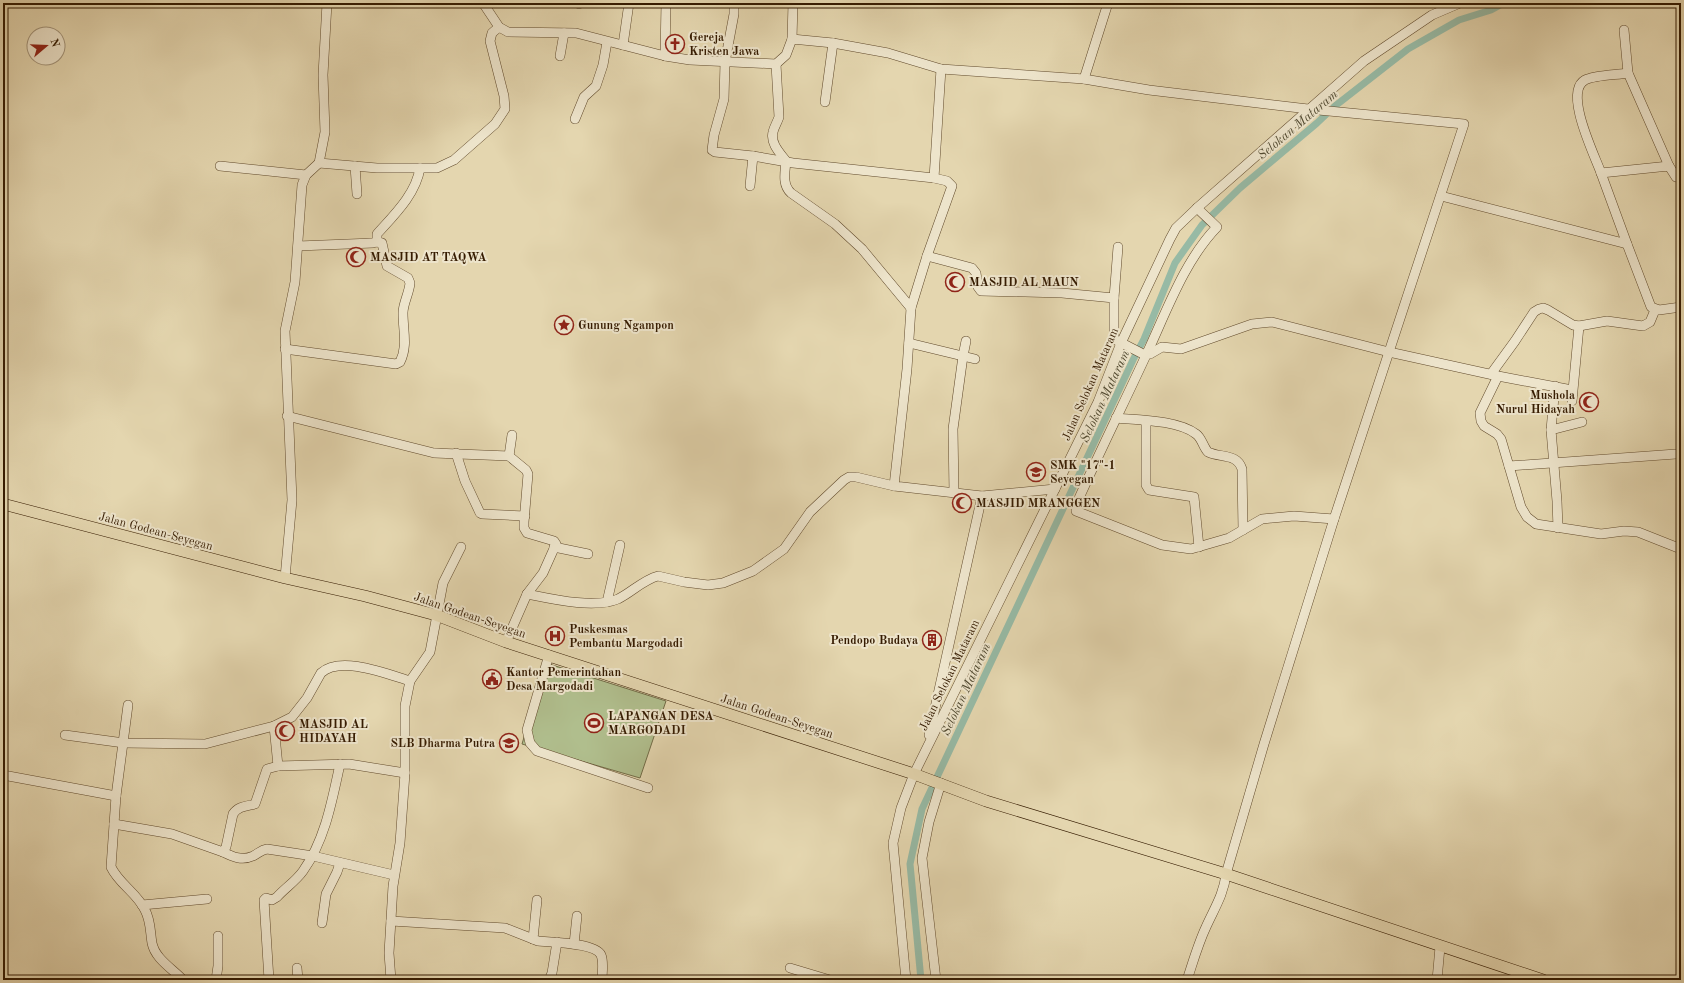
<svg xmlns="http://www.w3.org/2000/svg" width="1684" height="983" font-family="'Old Standard TT',serif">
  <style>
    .green { fill: #b0be8d; stroke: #726c47 }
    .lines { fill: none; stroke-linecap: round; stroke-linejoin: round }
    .canal { stroke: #97baa5; stroke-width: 7 }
    .minor-casing { stroke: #614a2c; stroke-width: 10 }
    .major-casing { stroke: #351b01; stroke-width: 12 }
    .minor { stroke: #ede4cb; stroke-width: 9 }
    .major { stroke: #e4d6af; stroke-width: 11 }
    .labels { text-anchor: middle; stroke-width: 4; stroke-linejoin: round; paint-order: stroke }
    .poi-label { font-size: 12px; font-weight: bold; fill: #351b01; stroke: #ede4cb; text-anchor: start }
    .street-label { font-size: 12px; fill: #351b01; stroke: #ede4cb }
    .water-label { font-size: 13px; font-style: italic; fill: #524b32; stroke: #ede4cb }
  </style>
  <rect width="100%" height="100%" fill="#e4d6af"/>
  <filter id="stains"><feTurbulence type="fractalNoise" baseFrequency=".005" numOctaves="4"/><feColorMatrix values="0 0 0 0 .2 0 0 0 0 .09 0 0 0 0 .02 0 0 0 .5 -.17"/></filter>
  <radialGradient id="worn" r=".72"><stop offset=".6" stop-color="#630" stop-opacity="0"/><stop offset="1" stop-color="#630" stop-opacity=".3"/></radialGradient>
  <polygon class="green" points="546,663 666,701 640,778 522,744"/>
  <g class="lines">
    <polyline class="canal" points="921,980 910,864 922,809 1133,360 1144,339 1175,263 1202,225 1240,188 1317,123 1335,106 1408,49 1459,20 1491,10 1504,3"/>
    <g class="minor-casing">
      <g id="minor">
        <path d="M483,3L499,27L508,32L576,33L665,56L690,60L776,64L786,55L792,39L833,43L888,53L941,69L1084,79L1149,90L1308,109L1464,124L1334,519L1264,744L1226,874C1224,894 1214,909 1206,927C1198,944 1193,962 1187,980"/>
        <polyline points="734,3 734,14 725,62 724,99 714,135 712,150 715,152 753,156"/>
        <polyline points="579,4 579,3"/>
        <polyline points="1624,30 1628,73 1669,166"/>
        <polyline points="792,39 793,3"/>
        <polyline points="623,45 629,3"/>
        <polyline points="560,56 564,33"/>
        <polyline points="665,56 666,3"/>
        <path d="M776,64L779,117C777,123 774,127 773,132C770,143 780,153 786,161C785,172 782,185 791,193L835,224L862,249L911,308"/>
        <polyline points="1084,79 1108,3"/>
        <polyline points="825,102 833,43"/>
        <polyline points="575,119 584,97 596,86 603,65 607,42"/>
        <polyline points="319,163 377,168 437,168 454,160 495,124 505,109 504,96 490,41 492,33 499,27"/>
        <polyline points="220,166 306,175"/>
        <polyline points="355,166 357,194"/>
        <path d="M1601,173C1595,156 1563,92 1585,80C1595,75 1616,75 1628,73"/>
        <polyline points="750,186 753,156 793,163 934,178"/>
        <polyline points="1441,196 1627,244 1601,173 1669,166 1676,177 1681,178"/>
        <path d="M1197,208L1217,227C1185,260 1167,310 1148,351C1124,403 1099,453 1076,505V511L1162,545L1191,549L1229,538L1262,519L1294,516L1334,519"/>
        <path d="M377,242V234C394,215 416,194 420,168"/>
        <polyline points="1627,244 1651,307 1659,310 1681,307"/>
        <polyline points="927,256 952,186 947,181 934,178 941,69"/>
        <polyline points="1114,298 1118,247"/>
        <polyline points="909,343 975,359"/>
        <path d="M285,349L396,364L400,362C408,346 403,331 403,313C403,303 409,294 410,283L408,278L387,266L382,243L377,242L373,243L298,246"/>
        <polyline points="1491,374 1515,341 1534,312 1539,309 1543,308 1548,310 1573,325 1579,326 1607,321 1643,326 1650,322 1655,310"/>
        <polyline points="1498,376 1480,413 1481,421 1484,426 1497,434 1501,439 1521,507 1527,517 1536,524 1601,534 1624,531 1638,532 1681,549"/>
        <polyline points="1572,401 1579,326"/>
        <polyline points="287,416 434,453 509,456 526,470 528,474 524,522 524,528 527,533 554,541 556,544 543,573 527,594 506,642"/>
        <path d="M1116,418C1138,420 1178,420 1196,434C1202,438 1203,447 1208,452C1220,458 1237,453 1242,469L1243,530"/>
        <polyline points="1146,421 1146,485 1149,490 1194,497 1199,547"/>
        <polyline points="1551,430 1555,386"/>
        <polyline points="456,453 465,481 480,513 482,514 525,516"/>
        <polyline points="509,456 512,435"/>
        <polyline points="1509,466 1676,454"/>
        <polyline points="1055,489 982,496 894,486 907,369 911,308 927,256 972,268 976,273 978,287 981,291 1062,293 1114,298 1114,339 1143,354 1150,354 1162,347 1181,349 1252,324 1272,322 1389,352 1498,376 1572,390"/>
        <polyline points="954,493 953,429 963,356 966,341"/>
        <polyline points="1558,528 1557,501 1551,430 1582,422"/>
        <polyline points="554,547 588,554"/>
        <polyline points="285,578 292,500 285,331 295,282 302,185 306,175 319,163 325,132 323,75 327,3"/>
        <path d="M527,594C552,599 594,609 618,599C632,592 643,580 658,576L684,582L708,585L723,583L753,571L784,549L810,512L844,480L849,477H856L894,486"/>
        <polyline points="607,602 620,545"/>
        <polyline points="549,655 527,730 530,743 537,751 648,788"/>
        <path d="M128,705L116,796L111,867C119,884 137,893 145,910C151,921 150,932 152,943C155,959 173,969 183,980"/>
        <polyline points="274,726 278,766"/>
        <path d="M65,735L124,743L205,744L274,726L292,717L307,698L321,673C340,655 387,674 410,681"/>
        <polyline points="929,735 982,496"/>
        <polyline points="3,775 116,796"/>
        <path d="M114,824L172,834L223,852L226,847L233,814C238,806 247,806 255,804L267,769L278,766L349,764L405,773"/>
        <path d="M223,852C233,857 242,861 253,856C259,853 261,850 267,849L313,856L394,875"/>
        <path d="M537,900L533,939L538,941C550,942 596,943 601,955C604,962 602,972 602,980"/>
        <polyline points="142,905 207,899"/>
        <polyline points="391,921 505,928 533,939"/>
        <polyline points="322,923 326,894 337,872 340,863"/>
        <polyline points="574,944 577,916"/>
        <polyline points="297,968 298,980"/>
        <polyline points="790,968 830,980"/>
        <polyline points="216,980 218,966 218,936"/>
        <path d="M269,980L264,900L266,898L272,900L277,897C285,888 296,881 303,871C325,840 332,801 340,764"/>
        <polyline points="391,980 389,953 393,886 400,843 405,773 405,706 410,681 430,652 443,583 461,547"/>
        <polyline points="549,980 552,973 557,942"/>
        <polyline points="906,980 893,843 901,808 914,774 1098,402 1121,343 1170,239 1176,228 1197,208 1364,61 1432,15 1460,3"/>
        <polyline points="936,980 922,858 929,822 941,783"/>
        <polyline points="1437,980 1440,947"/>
      </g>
    </g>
    <g class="major-casing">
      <polyline id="major" points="3,504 285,578 365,596 436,615 506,642 914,774 986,801 1226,874 1543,980"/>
    </g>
    <use href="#minor" class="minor"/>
    <use href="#major" class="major"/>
  </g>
  <defs>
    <g id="church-ring" transform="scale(1)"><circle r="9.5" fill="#ede4cb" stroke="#8f2418" stroke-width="1.5"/><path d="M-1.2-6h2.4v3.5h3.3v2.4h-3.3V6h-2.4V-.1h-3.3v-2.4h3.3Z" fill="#8f2418"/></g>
    <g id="mosque-ring" transform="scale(1)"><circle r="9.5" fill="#ede4cb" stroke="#8f2418" stroke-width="1.5"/><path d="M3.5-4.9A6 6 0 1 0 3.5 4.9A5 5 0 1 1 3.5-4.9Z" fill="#8f2418"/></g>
    <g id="sight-ring" transform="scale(1)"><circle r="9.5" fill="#ede4cb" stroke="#8f2418" stroke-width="1.5"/><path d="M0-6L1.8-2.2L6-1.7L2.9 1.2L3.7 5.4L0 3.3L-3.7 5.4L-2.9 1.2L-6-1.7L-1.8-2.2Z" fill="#8f2418"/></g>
    <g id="school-ring" transform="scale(1)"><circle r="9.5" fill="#ede4cb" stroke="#8f2418" stroke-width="1.5"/><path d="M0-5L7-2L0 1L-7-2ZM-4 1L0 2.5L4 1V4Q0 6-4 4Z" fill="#8f2418"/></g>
    <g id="hospital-ring" transform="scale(1)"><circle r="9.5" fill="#ede4cb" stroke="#8f2418" stroke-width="1.5"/><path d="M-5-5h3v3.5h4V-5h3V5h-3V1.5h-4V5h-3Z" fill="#8f2418"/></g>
    <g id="building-ring" transform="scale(1)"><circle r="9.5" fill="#ede4cb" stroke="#8f2418" stroke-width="1.5"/><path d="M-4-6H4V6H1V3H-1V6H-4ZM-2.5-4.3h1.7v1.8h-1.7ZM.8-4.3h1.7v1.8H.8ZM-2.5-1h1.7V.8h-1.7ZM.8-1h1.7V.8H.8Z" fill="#8f2418"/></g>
    <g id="civic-ring" transform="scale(1)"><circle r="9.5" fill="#ede4cb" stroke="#8f2418" stroke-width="1.5"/><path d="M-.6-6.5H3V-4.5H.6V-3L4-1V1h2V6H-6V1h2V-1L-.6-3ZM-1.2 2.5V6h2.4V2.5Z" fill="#8f2418"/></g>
    <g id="stadium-ring" transform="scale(1)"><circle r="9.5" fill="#ede4cb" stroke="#8f2418" stroke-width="1.5"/><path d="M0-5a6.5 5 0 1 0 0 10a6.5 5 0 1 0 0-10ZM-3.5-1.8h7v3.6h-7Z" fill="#8f2418"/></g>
  </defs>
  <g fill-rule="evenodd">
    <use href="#church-ring" x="675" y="44"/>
    <use href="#mosque-ring" x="356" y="257"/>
    <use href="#mosque-ring" x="955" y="282"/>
    <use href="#sight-ring" x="564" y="325"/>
    <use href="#mosque-ring" x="1589" y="402"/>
    <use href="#school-ring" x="1036" y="472"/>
    <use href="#mosque-ring" x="962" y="503"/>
    <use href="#hospital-ring" x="555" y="636"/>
    <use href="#building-ring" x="932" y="640"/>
    <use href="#civic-ring" x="492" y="679"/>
    <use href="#stadium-ring" x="594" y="723"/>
    <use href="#mosque-ring" x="285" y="731"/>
    <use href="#school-ring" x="509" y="743"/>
  </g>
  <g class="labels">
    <g class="poi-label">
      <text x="689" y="41">Gereja<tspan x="689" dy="14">Kristen Jawa</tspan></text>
      <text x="370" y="261">MASJID AT TAQWA</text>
      <text x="969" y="286">MASJID AL MAUN</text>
      <text x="578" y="329">Gunung Ngampon</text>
      <text x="1575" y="399" text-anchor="end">Mushola<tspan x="1575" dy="14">Nurul Hidayah</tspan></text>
      <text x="1050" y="469">SMK "17"-1<tspan x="1050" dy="14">Seyegan</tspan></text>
      <text x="976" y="507">MASJID MRANGGEN</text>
      <text x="569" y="633">Puskesmas<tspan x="569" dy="14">Pembantu Margodadi</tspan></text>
      <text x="918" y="644" text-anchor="end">Pendopo Budaya</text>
      <text x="506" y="676">Kantor Pemerintahan<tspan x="506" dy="14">Desa Margodadi</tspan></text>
      <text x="608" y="720">LAPANGAN DESA<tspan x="608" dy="14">MARGODADI</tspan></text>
      <text x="299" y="728">MASJID AL<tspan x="299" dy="14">HIDAYAH</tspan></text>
      <text x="495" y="747" text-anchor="end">SLB Dharma Putra</text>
    </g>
    <g class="street-label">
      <text transform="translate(1090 384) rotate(-66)" y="4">Jalan Selokan Mataram</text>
      <text transform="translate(156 531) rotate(15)" y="4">Jalan Godean-Seyegan</text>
      <text transform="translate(470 615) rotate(19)" y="4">Jalan Godean-Seyegan</text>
      <text transform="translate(949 675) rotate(-64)" y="4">Jalan Selokan Mataram</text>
      <text transform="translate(777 716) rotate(18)" y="4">Jalan Godean-Seyegan</text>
    </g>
    <g class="water-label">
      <text transform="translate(1297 124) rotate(-40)" y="5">Selokan Mataram</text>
      <text transform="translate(1104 396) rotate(-65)" y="5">Selokan Mataram</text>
      <text transform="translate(965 689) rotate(-65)" y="5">Selokan Mataram</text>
    </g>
  </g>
  <rect width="1684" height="983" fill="none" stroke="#e4d6af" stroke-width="16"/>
  <rect x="4" y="4" width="1676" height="975" fill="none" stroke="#351b01" stroke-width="2"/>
  <rect x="8" y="8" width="1668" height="967" fill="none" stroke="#351b01"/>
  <g transform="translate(46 46) rotate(71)"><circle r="19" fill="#ede4cb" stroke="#a3947a"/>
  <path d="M0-3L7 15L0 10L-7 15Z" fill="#8f2418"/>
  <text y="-6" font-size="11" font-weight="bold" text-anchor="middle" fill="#351b01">N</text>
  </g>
  <rect width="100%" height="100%" filter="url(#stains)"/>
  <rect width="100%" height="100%" fill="url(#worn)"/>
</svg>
